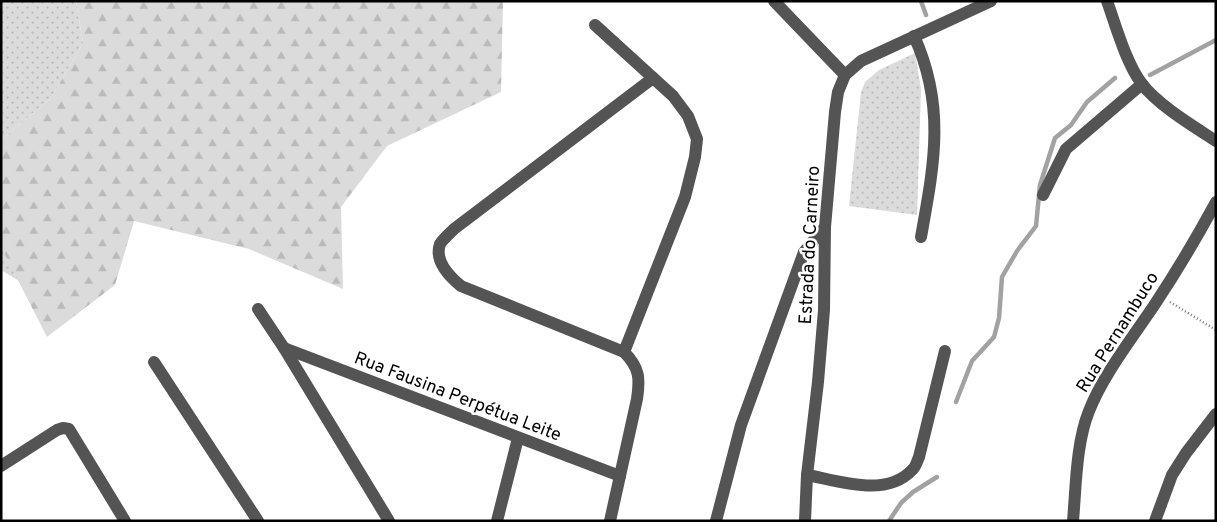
<svg xmlns="http://www.w3.org/2000/svg" width="1217" height="522" font-family="Overpass,sans-serif">
  <style>
    .green { fill: url(#green-dots) }
    .forest { fill: url(#forest-firs) }
    .lines { fill: none; stroke-linecap: round; stroke-linejoin: round }
    .stream { stroke: #a2a2a2; stroke-width: 4.5 }
    .path { stroke: #767676; stroke-width: 2.5; stroke-dasharray: 1 2.5; stroke-linecap: butt }
    .minor { stroke: #545454; stroke-width: 12 }
    .labels { text-anchor: middle; stroke-width: 5; stroke-linejoin: round; paint-order: stroke }
    .street-label { font-size: 18px; fill: #000; stroke: #fff }
  </style>
  <defs>
    <pattern id="green-dots" width="8" height="8" patternUnits="userSpaceOnUse" patternTransform="scale(1.25)"><rect width="8" height="8" fill="#dbdbdb"/><path d="M2 2h.1M6 6h.1" fill="none" stroke="#bababa" stroke-width="1.8" stroke-linecap="round"/></pattern>
    <pattern id="forest-firs" width="22" height="20" patternUnits="userSpaceOnUse" patternTransform="scale(1.25)"><rect width="22" height="20" fill="#dbdbdb"/><path d="M5 1l3.5 6h-7zM16 11l3.5 6h-7z" fill="#bababa"/></pattern>
  </defs>
  <rect width="100%" height="100%" fill="#fff"/>
  <g class="green">
    <polygon points="1,1 76,1 83,43 51,98 1,140"/>
    <polygon points="915,53 921,89 917,215 849,206 861,92 865,82 879,70"/>
    <polygon points="1,247 19,281 1,270"/>
  </g>
  <polygon class="forest" points="76,1 503,1 501,92 387,146 341,207 343,289 249,249 134,221 115,285 47,337 1,247 1,140 51,98 83,43"/>
  <g class="lines">
    <g class="stream">
      <polyline points="921,1 926,15"/>
      <polyline points="1150,75 1216,40"/>
      <polyline points="956,402 972,361 994,337 999,318 1002,277 1017,251 1036,226 1040,185 1055,138 1071,125 1087,102 1115,78"/>
      <polyline points="889,521 901,503 913,492 937,477"/>
    </g>
    <polyline class="path" points="1170,302 1216,330"/>
    <g class="minor">
      <polyline points="774,1 845,75"/>
      <path d="M1107,1C1116,26 1126,63 1142,84C1158,105 1193,126 1216,141"/>
      <polyline points="595,25 673,96 688,116 697,139 695,157 685,197 624,352"/>
      <path d="M914,36C946,106 934,165 921,237"/>
      <polyline points="1043,195 1066,149 1142,84"/>
      <polyline points="258,309 284,348 389,521"/>
      <polyline points="284,348 620,476"/>
      <polyline points="154,362 258,521"/>
      <polyline points="1,466 57,430 63,428 69,429 125,521"/>
      <path d="M807,475C839,481 886,498 912,470C916,467 917,461 919,457L945,351"/>
      <polyline points="497,521 518,438"/>
      <path d="M610,521L637,399C640,379 640,368 624,352L461,286C450,277 434,261 440,244C443,239 450,233 454,229L653,78"/>
      <polyline points="716,521 741,425 804,252 825,227"/>
      <polyline points="805,521 807,475 818,382 824,310 825,227 835,112 838,92 845,75 861,61 991,1"/>
      <path d="M1073,521C1076,487 1076,443 1089,411C1103,375 1133,337 1155,304C1177,271 1197,237 1216,202"/>
      <polyline points="1155,521 1172,475 1186,453 1216,414"/>
    </g>
  </g>
  <g class="labels">
    <g class="street-label">
      <text transform="translate(809 245) rotate(-87)" y="6">Estrada do Carneiro</text>
      <text transform="translate(1117 332) rotate(-58)" y="6">Rua Pernambuco</text>
      <text transform="translate(458 396) rotate(21)" y="6">Rua Fausina Perpétua Leite</text>
    </g>
  </g>
  <rect width="1217" height="522" fill="none" stroke="#000000" stroke-width="5"/>
</svg>
